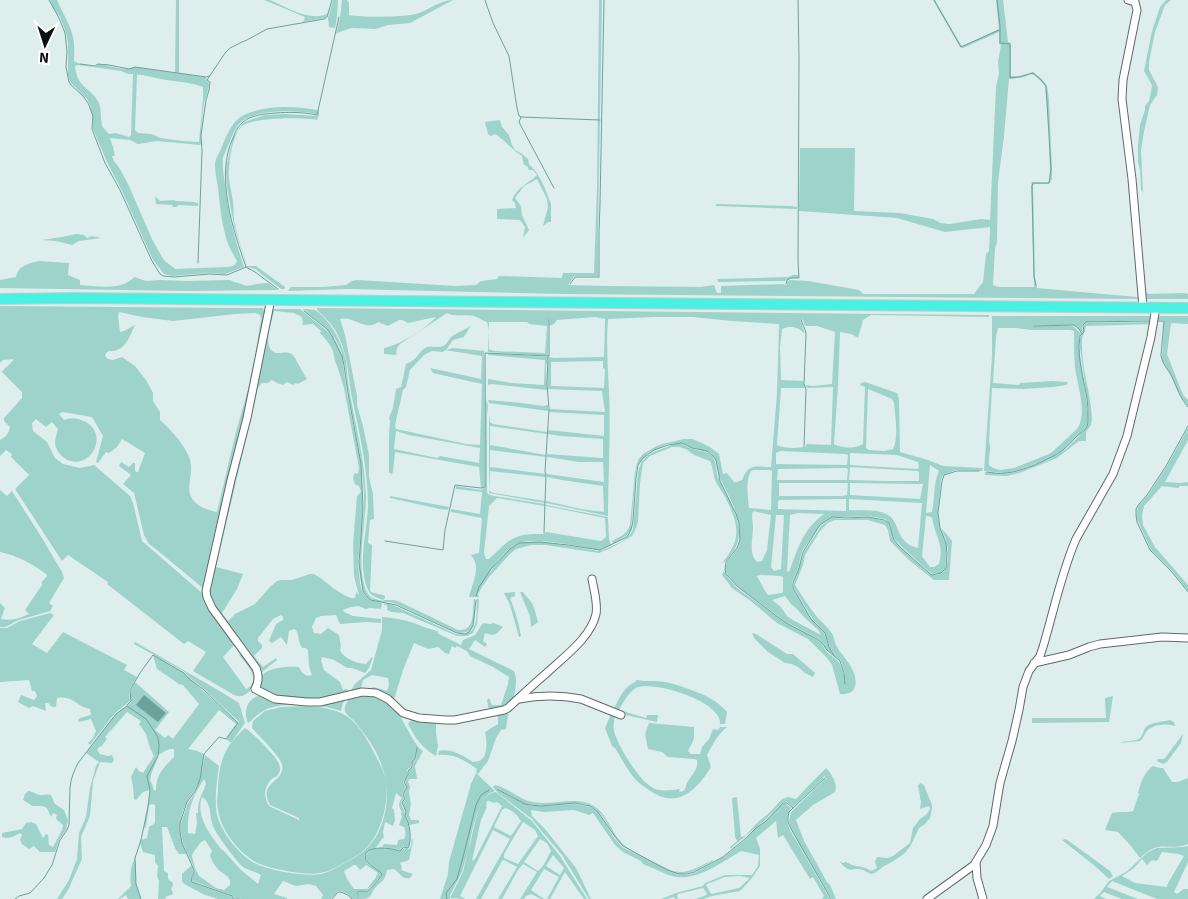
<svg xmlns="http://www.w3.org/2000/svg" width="1188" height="899" font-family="Signika,sans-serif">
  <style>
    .green { fill: #9ed3cc; fill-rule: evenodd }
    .water { fill: #6ca29b }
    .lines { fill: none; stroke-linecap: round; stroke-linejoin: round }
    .stream { stroke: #6ca29b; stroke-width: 1 }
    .minor-casing { stroke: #5d6b69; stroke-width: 9 }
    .highway-casing { stroke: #cacbcb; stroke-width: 12 }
    .minor { stroke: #fff; stroke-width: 7 }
    .highway { stroke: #49f1e3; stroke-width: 10 }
  </style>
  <rect width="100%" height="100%" fill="#deeeec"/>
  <g class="green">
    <path d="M50,0H57C62,12 70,24 73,37C75,45 74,53 74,61L80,64L95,67L98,64C109,65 126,72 134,67L206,77L207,81L209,83C209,90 206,96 204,103C202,116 201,130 201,144L200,145L157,141L138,144L130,140L110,138L113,147L115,156H112L114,161L120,169L128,184L152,239L162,257L165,261L175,269L226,267C231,266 235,267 237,261C234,255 230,250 228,244C222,226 220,207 218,188C217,180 215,173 215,165C215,159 218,156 220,151C226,138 231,120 246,114C268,105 293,106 317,110V114C297,110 258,109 242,121C236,126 233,134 230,141C228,146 225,152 223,158C222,167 224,177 225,185C228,213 235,240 244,267L225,274L210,273L172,276L164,274L153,260L122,191L107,162L93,129V118L90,105L87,99L70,82L68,75V43L66,33L60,17L53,8ZM78,65L121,71L128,74H133L131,135L129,137L116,133L109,134C106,131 103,128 102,125C100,117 102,109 98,101C89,86 77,88 75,66ZM137,75C143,74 149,77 156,78C172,82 188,81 203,87V99L199,142L182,141L160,138L152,134L138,133L135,130Z"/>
    <polygon points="176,0 179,0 179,73 175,72"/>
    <path d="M264,0H270C286,7 312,23 328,13L325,18L302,22L304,20L305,17Z"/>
    <polygon points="333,0 338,0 337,17 335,28 329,27 328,18"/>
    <path d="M342,0H347L349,3V15C362,18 403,17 416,14C429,10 440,0 453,0L410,23L388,25L376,29L352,28L342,31L336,34L340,18Z"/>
    <path d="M599,0H602L598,233V276H574L568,285L609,286L701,287L714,285L717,293H721V286L783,284L785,285H787V282L790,280L808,281L859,290L863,294H974L983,282L986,254L989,251L990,230V227L945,232L897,218L799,211L800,148H855L854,211L900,213L933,219L941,223L949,224L982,219L990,220L996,87L999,73L998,62L1001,45L999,44V32L963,48L960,47L933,0H935L961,45L963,46L999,29L996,0H1003L1008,42L1011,43V76H1019L1033,72L1042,79L1047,86L1049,100L1052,169V179L1049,184H1034L1033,186L1035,277L1037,288L1137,297L1140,296V299L564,294L348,289L288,291L291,287H323L346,285L352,281L357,280L456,286L476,285L481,281L497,279L499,276L562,278L563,273H594L597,188ZM1030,74L1034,75L1040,80L1045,86L1049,130L1050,178L1049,182L1047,183L1032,182L1031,185L1034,287H999L993,285L995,248L997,242L998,182L1004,136L1009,79L1023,77Z"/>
    <polygon points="1166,0 1171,0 1165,5 1155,32 1149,62 1149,70 1158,87 1157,95 1150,105 1144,132 1141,150 1143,193 1141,189 1140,170 1138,162 1138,145 1140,125 1145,110 1145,106 1149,101 1151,92 1152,85 1144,71 1152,31 1160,7"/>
    <path d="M319,108V115L317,120C302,117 251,117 241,127C232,136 228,166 229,179C230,187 232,194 233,202C234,210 233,217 235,225C238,239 243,252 247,266H256L285,287V289H281L255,269L247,267L234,226L227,187L226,172L227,163L233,138L242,124L247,121L265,115L286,114L317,116Z"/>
    <path d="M500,120L502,127L509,135L512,145L515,150L522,154L528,159L529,164L537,173L544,186L551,204V222H548L543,226L548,207L547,199L537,179L524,186L515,198L521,206L522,215L529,230L523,238L525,227L520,220L497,219V209L516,208L515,203L512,200C516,188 529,183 537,175L533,170H529L527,166L524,165L522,156C512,150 505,140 495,134L491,136L488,134L485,122Z"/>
    <polygon points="155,196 160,201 174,200 176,201 193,202 198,203 198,206 179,205 176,207 173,207 172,205 156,204"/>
    <polygon points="716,204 791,206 797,207 797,209 716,206"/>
    <path d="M76,234L84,235L87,238L92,236L101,238L79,241L72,245L56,241L42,240C53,238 64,237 76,234Z"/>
    <path d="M39,261L69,263L68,275L80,280V285C97,286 122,291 134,277L146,281L160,280L187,281L230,280C235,283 241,283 246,286C253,285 260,283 268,283L278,290L187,291L0,288V280L16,277C19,265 28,264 39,261Z"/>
    <polygon points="793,275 799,275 798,278 791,278 785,281 718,282 717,279 788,277"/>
    <polygon points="1143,288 1148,294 1184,293 1188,294 1188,299 1147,299"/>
    <path d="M0,306L239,308H263L265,313L253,380L204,589L157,550L149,544L144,535L134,493L123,484L131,475L119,466L121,462L129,467L133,463H135V470L136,472H138L145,453L122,439L117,447L109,453L106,452L98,463L96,462L103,436L92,417L62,412L59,414L64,420C71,417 78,418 86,422C112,438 85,475 63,457C59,454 56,449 55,444C55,438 57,434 58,429L52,422L46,427L36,419L32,423L33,431L47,442L55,458L63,464L80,468L94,465L130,496L133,503L142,541L202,593L208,608L235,644L223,657L246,689C263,681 246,663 239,655L241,651L255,671V685C249,692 244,699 234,695L193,671L206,652L188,641L184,644L107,584L108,582L68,555L62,561L15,489L29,475L11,457L12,454L6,450L0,456V440C6,437 9,433 10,427L4,421V418L22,398V392L2,372C5,367 10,365 14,359L3,360L0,363ZM119,312L142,317L173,321L235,314L255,313L260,315L261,318L255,358L249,386L236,432L217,512C211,511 205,509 200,506C180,493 195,478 190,460C187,450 178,438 171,431C168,427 164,424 160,420V412L153,401V393L146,380L135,366L122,357L113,360L108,359L105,356L106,353L109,351C125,352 129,338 135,325L124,331L120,332L118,316Z"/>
    <path d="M317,308L989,315V317L871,315L863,320L858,338L851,334L840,332L838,386L834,444C841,448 856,449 863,444L865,387L860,385L861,383L865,382L897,393L899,399L900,452L928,460L943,466L983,468L982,471L956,470L943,475L941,480L938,513L940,529L946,543L947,549L945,568L941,573L933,574L929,572L895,540L889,523L885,519L868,516L845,517H832L820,525L802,551L798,568L792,583L793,589L811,619L824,633L829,647L834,655L827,650L823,643L817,638L788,623L738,587L727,574L725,570L727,562L738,548L740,540L739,523L734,507L719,476L716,460L711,453L693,448L682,443L667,444L648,453L638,465L636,470L631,530L626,536L613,544L612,541C620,537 627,534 630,525L635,471L638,460L643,454L655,447L662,444L684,439H692L702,443L710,447L719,454L723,474L727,473L734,482H737L742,480C749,463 755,467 771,467L777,393L779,324L731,321L693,317H654L608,319C606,344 608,368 609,392C611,434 608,475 608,516L546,503V501L581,509L604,512L603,486L562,480L547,477V474L604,482L603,462H579L547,457V454L603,458V439L561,436L548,434V430L604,436V415L549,412V409L605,412L602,391L548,389V367L549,357L554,358L604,357L605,319L595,317L557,320L554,324L549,326L550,320H549L548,326V356L488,352L489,330L487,322C483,321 480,318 476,317C467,313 456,318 447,313L400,344L397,348L396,355L384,354V348C400,345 425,329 436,317L408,323L402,320H399L388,326L378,322C367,332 352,315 340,319L345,335L357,396V404L358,409L363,426L369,455V477L373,494L374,519L370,520L368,543L372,545L370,591C374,594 379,593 385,596V598L383,600C377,597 371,597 368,590C357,566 367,532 368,506C368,468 359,431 351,393C348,374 348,358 340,340C334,326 329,321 317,310ZM802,318L805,326H817L835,332L832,384L814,386L806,385L807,388L833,387L831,445L806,444V447C796,448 787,449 777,445L781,388H805L803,381L781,380L780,348L782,329C790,325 799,327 805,334L800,319ZM489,322H527L529,324L547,326L545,353L494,351L489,349ZM603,361V368L605,369L604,388L551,386V362ZM868,389L892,399L894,403C895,415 899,438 893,449L884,451L869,450L866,448ZM781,451L845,454L848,455L847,465L776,464V453ZM850,453L897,455L918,462L919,468L917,469L850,465ZM930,465L939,471C933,484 935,498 932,512L926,513ZM850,467L918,471L919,472V481H885L849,480ZM846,468L848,469L847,480H777L778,469ZM754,470H770L772,471L771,510L749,508C748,496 745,482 751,471ZM779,483H847L848,484L847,495L842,496H779ZM850,483L923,484L920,499L850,495ZM846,499V511L778,509V502L779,500ZM849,499L922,503L918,548C894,542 901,522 888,515C878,508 861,511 849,510ZM753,511L771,515L767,550L762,561L757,562C748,553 753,539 753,527C753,521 751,517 753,511ZM798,513L824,514C802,530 798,549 789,572L787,571L790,515ZM776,515H784L781,569L774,571L771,567ZM926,516L932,517C934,535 945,544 939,564L934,567H930L922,556ZM760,575L781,576L783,577V592L782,593L768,595L765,591L757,576ZM785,596L791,604L796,608L804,617L818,630L821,635L791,619L787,616L781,607L772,600Z"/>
    <path d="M273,309H300L326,330L332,336L337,344L342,356L347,393L361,464L363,508L358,563L360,583L362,591L367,598L371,600L382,603L381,609L370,608L366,609L358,606L351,607L343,610L344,612L353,616L381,619V623L366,622L340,624L336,615L321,616L316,618L312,627L314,633L321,634L328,628L339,635L341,646L340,650C344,659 356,663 366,664L371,658L373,657L369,668L365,673L352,668H347L334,660L322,657L321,660L324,670L340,682L343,690L346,689L348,690L346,694L327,699H284L263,691L261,685L262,675C271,667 287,666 299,667C301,672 306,678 312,675L309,666L308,650L306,648H302C298,642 299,635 296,630L294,629L289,631L287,645L281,637L272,643L269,641L276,624L283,620V617L281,615L273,619L258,638V641L262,645V648L254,656L263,667L276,658L277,660L262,672L261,668L211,603L208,588L272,311ZM274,311L294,313L302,317L303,325L313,324L321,331L320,333C325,338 329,343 332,349C334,352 334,357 335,361C339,370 341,379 344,388L359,468L358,474L355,473C352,477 353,481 356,485L359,486L361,492L357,496L353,544L354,576L359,595L356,592L355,598H351L344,595L333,588L322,579L314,574H310L292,580H280L277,581L271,586L255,604L235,614L228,621L222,613L237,589L243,574L216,567L258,388L262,383H268L272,380L277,383L283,385L287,382L293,385L295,383L298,384L307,379C304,375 295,357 293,355C289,351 282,353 278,353C260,352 272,322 274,311Z"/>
    <path d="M303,309C307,309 312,309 315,310C330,319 343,344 346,361C347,367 347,374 348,380C349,390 351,400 353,410C359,439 365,467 366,497C366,523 355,569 367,592C370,599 376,599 383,601V602C375,601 367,599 364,591C354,569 363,532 364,508C365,469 356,434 349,396C346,378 346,360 338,344C331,329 315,320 303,309Z"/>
    <path d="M992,316H1153V320L1086,322L1082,325L1083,332L1082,333L1079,329L1074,325H1034V326H1073L1081,334L1079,339V348L1088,412V420L1086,429L1078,435L1064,449L1048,459L1016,471L1005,473L984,471L992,356ZM998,328H1016L1031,330H1070L1074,331C1074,343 1074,355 1075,367C1077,385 1088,414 1077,429L1051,453L1044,456L1014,468L1000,470L993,468L989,465C988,455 992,451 989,441L992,388L1023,389L1053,387L1066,385L1068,383L1067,382L1053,381L1020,383L1019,385L993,383L996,337Z"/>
    <polygon points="1161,316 1188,316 1188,324 1171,323 1167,354 1181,390 1184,396 1188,400 1188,406 1181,397 1172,377 1162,360 1164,320 1157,320 1157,317"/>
    <path d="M1153,322V324L1086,326C1085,332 1082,336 1082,341C1081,368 1091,393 1092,419L1091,425L1086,432V441H1079L1057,458L1019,473L1007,476L985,475V472L1005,474L1017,472L1048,460L1066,449L1079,436L1086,430L1088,425L1089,411L1080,348V338L1084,332V325L1086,323Z"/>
    <path d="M471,325L464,337L453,340L446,350L453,348L485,351L484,352V486L481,488L479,467L395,452L393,472L391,475V473H389V436L390,421L389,418L393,408L396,389L401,387L406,364C418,360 419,350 427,347C432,346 438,348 443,346C448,344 449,337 454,335C460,331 466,330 471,325ZM445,350L482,356L481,379L430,368L433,373L482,384L480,445L466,444L396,429L395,425L403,390L406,387L410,370L424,355L432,351L443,352ZM396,431L409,435L480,448L479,463L440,456L437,458L394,449Z"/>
    <polygon points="488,353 548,357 546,366 547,390 491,384 488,385 488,379 512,383 544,385 545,360 488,355"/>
    <path d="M485,354L486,400L488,406L487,416V492L488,494L494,496L545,504V506L497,498L489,506L484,553L486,559H489C511,539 512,533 544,534L546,532L601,541L606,537L605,518L546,506V505L608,517L609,539L611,545L600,550H597C579,546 536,537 519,543C508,546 492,567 486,577C495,567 504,552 516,545C531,536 580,549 598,551L603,550C613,545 629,541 633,529L638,473C641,457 650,453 664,448C669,446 676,442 682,444C686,446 689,448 693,449C699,451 707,451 711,455C718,461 715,473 719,480C729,502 749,529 733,552C729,557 727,561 722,563C725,559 729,555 731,550C742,533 734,514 725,497C722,492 718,486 715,480C713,473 713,467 710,461L694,455L686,449L679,447H672L650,456L643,463L640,483L638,522L636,528L632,536L613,547L599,553L545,545H531L516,549L510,554L489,577L482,587L478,594L479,597H469C472,584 482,567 471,555L479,553L482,518L451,512V509L480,514L482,492L456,489V486L481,490L485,487Z"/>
    <polygon points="488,400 521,403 543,406 548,405 548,411 489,403"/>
    <polygon points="489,415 490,422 493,424 547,432 547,434 490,426 490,445 546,455 546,457 490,450 490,467 546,474 546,477 490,471 489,491 494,493 545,501 545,503 489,493"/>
    <polygon points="1188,428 1188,440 1165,482 1180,483 1188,482 1188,486 1180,486 1178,488 1162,486 1144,506 1142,516 1143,525 1155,547 1188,585 1188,591 1173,572 1151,550 1138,521 1136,515 1137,509 1139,505 1148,495 1167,466"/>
    <path d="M0,490L7,496L12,491L42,538L62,572L64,578L49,603L53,606L50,611C40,614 29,617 19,620C11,623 8,628 0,627V603L5,608L1,619C12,621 20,618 29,614L25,610L42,585V582L47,576L46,574C33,564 16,555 0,552Z"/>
    <polygon points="390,496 449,507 448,510 440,509 390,498"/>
    <path d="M868,517L884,521L888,523L894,541L928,573C932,575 935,576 940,574C949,571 949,552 947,544C946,539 943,533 941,528L949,537L952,541L949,580H934L910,561L890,541L888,530L885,525L868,520H835L828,523L820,531L805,555L803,565L795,585C802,596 809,607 817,617C821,622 827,626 830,631C834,635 834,640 836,645C842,657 859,670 855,686C853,694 847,694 840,694L832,665L827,658L808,639L777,623L752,602L732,588L722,575L724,571L726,575L738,589L788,624L816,639L821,643L826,651L839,662L844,674L845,685V673L841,661L836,657L830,647L825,633L812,618L794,588V583L799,568L804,552L821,526L832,518L845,519Z"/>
    <path d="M515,592V596L510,598C515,610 519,623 521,636L519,637L510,605L504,593Z"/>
    <path d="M520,592H523C526,596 528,598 531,602C535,607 536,616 538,622L531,627L530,616Z"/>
    <path d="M474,599H475C474,615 479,634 458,633L396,604L389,602H383L384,600H394L400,602L458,630C476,631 472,612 474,599Z"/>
    <path d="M477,599H479L477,624L473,633L467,636H457L403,613L391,612L387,610V605H384V604L388,603L395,606L456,634C480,637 476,617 477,599Z"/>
    <path d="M50,613L54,615L32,644L47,653L63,632L127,665L124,670L137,677L129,690L130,701L115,713L90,745L88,743L93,738L96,731L91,719L79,722L78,720L80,718L91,715L90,709C77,707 73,695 57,698L56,707H52L48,703H45L46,711L33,706L29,708L18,702L21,695L34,700L37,696L35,691H32L29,680L0,682V628H7L20,621Z"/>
    <path d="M382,617C395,618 407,620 419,625C425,628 432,629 439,632L437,633L461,645L463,640L475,635L483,623L490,624L494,623L503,627C496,634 496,637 485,633L483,641L487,644L485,647L475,640L469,649L514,671C517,679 516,683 515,691C512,709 504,706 489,711L487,700L489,698L492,705H501L508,684L509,677L493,667L470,656L467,651L457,646L455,648L452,646L449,654L445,653L438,647L428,649L414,643L403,670L393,703L369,690L370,688L374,687L387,691L389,685L388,678L372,675L363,680L360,691L350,692L355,684L371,670L382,630Z"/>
    <polygon points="752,633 756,634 787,654 793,654 815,673 813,677 805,673 798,667 792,664 785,663 768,652 754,638"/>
    <polygon points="135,642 218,690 239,703 245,723 231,743 226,739 239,722 203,688 189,677 185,672 134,644"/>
    <path d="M153,655L184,673L238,723L225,738L236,724L219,710L188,749L197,751L204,754C202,765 201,779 196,789C193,793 189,797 187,802C178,819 177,837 187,854H179L175,848L167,827H162L164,871L168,873V879L173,883V886L171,888L173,893L172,895L167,896L165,899H158L159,881L157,876L158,866L155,862V855L143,852L140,843L141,840L147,838L149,827L155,823V805L153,804L149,805L146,827L144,828L150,790L143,792L136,800L134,799L133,786L131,777L136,767L139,771L143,773L154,756L150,748L146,734L139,724L141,721L127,712L105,737L107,739L101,747L100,746L97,750L100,754L108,756L112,755L114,760L112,763L100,762L93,781L90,816L81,837L82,859L68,890L62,899H57L69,880L77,859L79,833L86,817L90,788L96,766L99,762L86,753L116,714L127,706L131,702V690L135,682L169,712L155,730L165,738L168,735L173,739L199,704L183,685L179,684L157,669ZM171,749H174V757C163,768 156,775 156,790L154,791L152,784L150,780C151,771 156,765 158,756L157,755C162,754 165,750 171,749Z"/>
    <path d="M637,680C646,682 655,680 665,682C671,683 677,685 683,687C700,693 715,698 727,712L725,724H720C723,702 654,680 636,688C629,692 623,702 619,710L646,718L647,715H658L657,722L621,714L613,711C617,702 622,691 630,685C632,684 635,682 637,680Z"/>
    <path d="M363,694L381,696L397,711L414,741L419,748L423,751L415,766L417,779H410L408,781L410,787L409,792L411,804L409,815L411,820H419V823L409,825L408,819L406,816V812L403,802L406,799L404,794L407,787L405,782C407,777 410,777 408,771L413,767L412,762L416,759L417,747L415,758L411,761V767L407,770V777L403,782L406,787L402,794L404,799L401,802C402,807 405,810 405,816C409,823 412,840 408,848L404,846L400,850L397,849L382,847L384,844L397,845L398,840L404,839C406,835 406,832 404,827L399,825L402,817L401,814L402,812C398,806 398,803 402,798L396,793L392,808L394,810L395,820L393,826L385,822L383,832L384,837C380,840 380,843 377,846C373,851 369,849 364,856C364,864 374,867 380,872L381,874L380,878L367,890H358L357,899H352C349,894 343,891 338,891L331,899H321L323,895L316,886L309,884L296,886L283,881L274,894L287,898V899H242L235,898L233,896L193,881L191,878L195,874V870L183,843L181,832V823L188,803L197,790L200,779L205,755L219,766C217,780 214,801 217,815C222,832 236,851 251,861C264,870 305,877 321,874C330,872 337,867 345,863C359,856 371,847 378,833C394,800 387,764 366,736C362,731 358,725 354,721C352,718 347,716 346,713C342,707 348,700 352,696ZM204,779L206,784C202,794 197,803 198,813H196L197,823L195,834L188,833C187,811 192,798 204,779ZM202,797C212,803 209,816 213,826C216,834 236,861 243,867C248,870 256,872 261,875L258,884L241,870L223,850H222C211,836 195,816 202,797ZM205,840L212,851L210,856C212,860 214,865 217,868C221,873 227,874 230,880V885L224,890L216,888L199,876L195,868L192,856L193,853L201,842ZM354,865H356L360,870L366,865L378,873L376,877L367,889H354L347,879L344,871Z"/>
    <path d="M261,695L284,702L347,697L343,703L341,711C324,704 283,702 267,709C260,712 254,718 248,723C243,711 247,698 261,695Z"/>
    <polygon points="1113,696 1109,722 1032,723 1032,718 1106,718 1105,698"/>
    <path d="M281,707C301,706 322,705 341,713C356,720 365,735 372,749C377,758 382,767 385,777C390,799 382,835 364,850C355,858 339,866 328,871C315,876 300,873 287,871C276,869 260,866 251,859C236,849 221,829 218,810C216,803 218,795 218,788C219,761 225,746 245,728C253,733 274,754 278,762C280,765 281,770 279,773C277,777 277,776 273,778C264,785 263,797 269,806L299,820V818L270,805C257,781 286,783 282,764C279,755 259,736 252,728L253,721L265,711Z"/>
    <path d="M509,710L506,729L501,730L496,738L488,761L478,774L476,772L477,769C464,760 454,753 438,755L439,751C450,748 464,756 473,762C474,762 480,761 481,760C488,756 487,739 485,732L498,724V713Z"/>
    <path d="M611,714L615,715C614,721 613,725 614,731C618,746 639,781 653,788C660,792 672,790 680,789L679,792C680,791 682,792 683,791C687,788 685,786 687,783C691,775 699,770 697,760L694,759L668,757L662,752L648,749L645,734L649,723L694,727V739L688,751L691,754H700L702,747L709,739L713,729L718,730L720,727H727C717,735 713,744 707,755L711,767C696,791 677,810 649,790C641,785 634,779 629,771C624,764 620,756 615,748L612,746L605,728Z"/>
    <path d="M412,719L436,722V733L438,746L436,756C422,748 415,738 408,724Z"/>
    <path d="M1170,720L1174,722L1175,726C1168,723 1152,724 1147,731C1144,734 1144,738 1140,741L1120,743C1126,740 1136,742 1140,738C1143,736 1143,730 1146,727C1152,722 1162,722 1170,720Z"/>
    <polygon points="1183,734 1181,743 1167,762 1163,764 1157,761 1158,759 1163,759 1165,758"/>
    <path d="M1153,766L1160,768H1163L1172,782H1178L1188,778V844C1168,852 1160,838 1140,858L1131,846L1118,832L1105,830L1112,813C1120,811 1126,813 1133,811L1139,794L1138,793C1141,782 1144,772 1153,766Z"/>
    <path d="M826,768C832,774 838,784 835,792L813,805L796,820L804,841L827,882L830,885L836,899H832L800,846L790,826L789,821L791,812L825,779H827L824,776L823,779L793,807L787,802H783L765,820L730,849V847L737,841L735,837L732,798L737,797L741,837L745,836L758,822L768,814L782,799L788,797L796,799L812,782Z"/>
    <path d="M476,773L495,791C477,795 472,834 468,850C474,836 476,793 496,792L532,821L560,856L587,899H584L565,872L550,899H547L559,877L544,869L531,890L544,899H541L531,894L526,896L524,899H520L537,872L523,864L518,870L502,899H498L517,867L504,860L502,861L481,899H476L510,839L493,830L460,896L465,899L450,898L463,872L468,850L462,872L450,895V899H440L448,874L449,862L471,784ZM489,801L494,803L497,802L502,806L475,859L472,861L481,820L487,807L486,806L487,801ZM505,808C513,810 517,815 521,821L511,836L494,827L502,810ZM523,822L535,830L538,836L518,864L504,858V854ZM540,839L547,843L551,851L543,866L538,871L524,862ZM553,855L564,868L560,875L546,866Z"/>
    <path d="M920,783L924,785L932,805V809L930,818L925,824L919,828L911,845L905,853L892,862L884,866L875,873L871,874C868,873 866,871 863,870C850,866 852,876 839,861L843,863L846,862C855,868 861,864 871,871L877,868L875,862L877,857L887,858L893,856L910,843L913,828L920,819L927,814L930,809L929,806L920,809L921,802L918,786Z"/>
    <path d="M495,785C509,788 519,800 533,802C553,806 576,795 594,806C607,814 611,832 622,843C632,853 659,864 673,871C688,875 699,866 713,860V861C703,866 694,873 682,874C670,874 626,850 618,841C609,829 604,812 590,806C580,801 570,804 560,804C548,805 537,806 525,804L497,788L496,789L525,804L530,806H541L575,804L590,807L598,812L615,839L622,847L666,870L679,875H687L694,873L724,857L746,839L756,828L766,821L781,805L785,803L791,808C787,816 786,822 790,830L830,899H822L824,896L813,877L810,879L783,835L778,838L776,821L756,838L760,849V866L752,878L742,889L740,891L712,896L703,899H695L707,895L706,892L703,888L678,894L677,896L678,899H675L674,897L667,899H661L676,893L703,886L705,883L725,875H752L758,866L759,855L741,851C722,862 699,880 676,877C665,875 654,868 643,864L641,861L623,852L615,845L593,813L589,815L574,810L544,812L531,810L532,816L545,829L576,868L591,899H589L562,855L540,829L532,819L498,793L493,787ZM740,876L750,878L739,888L711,894L706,885L707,884L725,877Z"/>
    <path d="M28,791C32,791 37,795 41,795C45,795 47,794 51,795L55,804L64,810L68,820L66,830L59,840L55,852H40L34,846L29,849L22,844L20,840L22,835L20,833C14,836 9,840 2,837V833L22,829L26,823L31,822L36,824L43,838L46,834L48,835L49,845L53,847L62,830L63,825L56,819L57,815L53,813L51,817L47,808L42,806H33L23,800L25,794Z"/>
    <path d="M412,838L413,841L409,860L400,863L402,867L401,870L413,874L410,878C402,880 400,873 394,869L387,870C385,881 382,880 375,888C372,891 372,896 368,898C366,899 361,899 359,899V891H368L381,878L382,874C378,868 369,865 366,860C364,857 365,856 368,853C375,845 391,848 400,851L405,848L409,849L411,846Z"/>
    <polygon points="1066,839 1110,871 1113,876 1109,879 1095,866 1062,840"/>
    <path d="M1188,846V862L1174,892L1177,894L1184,889H1188V899H1157L1112,881L1107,887L1138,899H1122L1104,892L1100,896L1106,899H1094L1101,892L1109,881L1126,872L1148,852L1157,848L1183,847ZM1162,852L1178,854L1184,856L1168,883L1167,887L1135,883L1122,876L1134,868L1142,859L1147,865L1152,860L1157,861Z"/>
    <path d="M135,858L136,884L141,899H128L126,895L120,899H118L131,886C130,876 130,867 135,858Z"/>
    <polygon points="192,865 194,874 190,878 192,882 232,897 234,899 218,899 205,895 184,884 182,881 182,874"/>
  </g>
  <polygon class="water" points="144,695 166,713 158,722 136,705"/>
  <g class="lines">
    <g class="stream">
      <polyline points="49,0 59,18 65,33 67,51 66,67 69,82 71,85 83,96 88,103 93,116 92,129 105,163 120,190 152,261 160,274 163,276 174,277 210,274 227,275 246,267"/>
      <polyline points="485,0 493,23 509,56 517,108 519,116 521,117 519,122 521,126 554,188"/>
      <polyline points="934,0 961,47 999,30"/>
      <polyline points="997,0 1000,26 1000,43 1010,44 1010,78 1020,77 1033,73 1041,80 1046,86 1051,169 1049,183 1033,183 1032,186 1034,277 1036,285"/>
      <polyline points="80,64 95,66 98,64 109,65 129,69 135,67 206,77 209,76"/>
      <polyline points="521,117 600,120"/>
      <polyline points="198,263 202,151 201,135 206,100 209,90 210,82 207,80 225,53 230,48 242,42 247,40 267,29 324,19 327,17 332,0"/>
      <polyline points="570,284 575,277 599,277 599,233 600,204 604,0"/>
      <polyline points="786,284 787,280 791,278 799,278 798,261 799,59 798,0"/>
      <path d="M278,289L255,272L246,267C233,230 215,176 233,138C235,132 238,126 243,122C251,115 265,114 275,113C289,112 303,112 317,115L339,17"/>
      <polyline points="304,311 327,329 332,336 342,356 344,365 348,393 361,464 363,508 359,563 363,591 367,597 371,600 396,605 457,633 465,634 469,632 473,626 476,600"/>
      <path d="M801,319C802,324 805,328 806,333L804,384L806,389L804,447"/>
      <path d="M1157,321H1164L1161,355C1162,364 1168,369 1172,377C1177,388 1180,398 1188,407"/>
      <polyline points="1082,334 1084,332 1083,325 1086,322 1151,321"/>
      <polyline points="1188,426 1166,466 1147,495 1139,504 1136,509 1136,515 1137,522 1150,550 1172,572 1188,592"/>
      <path d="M987,472C993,473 1000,474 1006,473C1021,472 1051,459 1063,450C1068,446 1072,441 1076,437C1084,430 1088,431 1088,419C1090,391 1075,363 1080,336L1082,334L1079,329L1074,325L1034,326"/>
      <polyline points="544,533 546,474 545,472 549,409 547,384 548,357"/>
      <polyline points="385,541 443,550 445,530 455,485 481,488 485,487 485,353 549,356 549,320"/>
      <polyline points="476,596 479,587 491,569 510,549 519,543 540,542 568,545 600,550 627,537 631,530 633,521 636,478 638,465 643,458 654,450 668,445 682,443 692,448 707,451 713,456 716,460 720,481 736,514 739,523 740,540 737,548 726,562 725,570 726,574 738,587 778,617 788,624 817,639 822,643 827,650 840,661 844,673 845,684"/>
      <polyline points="835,657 829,647 825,633 811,619 793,588 793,583 799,568 803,552 816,531 820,525 832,517 845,518 868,517 884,520 889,523 894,540 899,546 929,573 932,575 941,573 946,568 947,554 946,543 940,528 938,513 942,481 944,475 957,471 979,471"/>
      <polyline points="127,705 131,701 130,690 140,673 153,655 184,673 188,678 203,689 238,723 226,739 219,737 204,754 200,779 196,790 187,802 180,823 180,832 182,843 194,870 194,874 191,878 192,882 232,896 234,899 239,899"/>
      <polyline points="825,778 793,808 789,812 788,817 788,822 790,827 831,899"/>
      <polyline points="497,789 525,804 530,805 541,806 575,803 590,806 598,812 616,838 623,846 667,870 679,874 687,874 694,872 723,857 746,838 756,828 766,821 783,803 787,803 793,808"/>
      <path d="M15,899L19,896L30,893L44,878L52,865L60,840L67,830L69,825L70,787C71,778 74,771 78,763L116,714L127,706L146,719L158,737L159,746L158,756L147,776L150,790L148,807L141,840L135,858L136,884L141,899"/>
      <path d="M332,899L338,892C343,892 349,895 352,899"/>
      <path d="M358,899V891H368C372,886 380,880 382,874C378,869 365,863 365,858C364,844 392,848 400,851L404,847L408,848C412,841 410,822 405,816L406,812L402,802L405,799L403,794L407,787L404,782L408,775V771L412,767V761L415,759L417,748"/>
      <polyline points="447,899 446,893 457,879 463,857 476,805 481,795 489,790"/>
    </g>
    <g class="minor-casing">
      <g id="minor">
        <polyline points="1128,0 1135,2 1137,10 1123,80 1122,99 1132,179 1143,307"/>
        <path d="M271,299L247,418L231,480L206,591L207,597L212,608L256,668C259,675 259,682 255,689L275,699L307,702H320L362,692L376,693L388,699L403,713L419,718L446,720H455L504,710L508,708C522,695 535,683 549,671C565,656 591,637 596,614C598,603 594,591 592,579"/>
        <polyline points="1034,663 1069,655 1089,647 1100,644 1162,637 1188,638"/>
        <path d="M519,699C539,695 561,695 581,699L621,715"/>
        <polyline points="976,862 977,878 983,899"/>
        <path d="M927,899L974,865L986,845L993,826L1000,783L1012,741L1019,710L1023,687L1029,671L1040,656L1043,647C1054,610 1061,574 1076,539L1113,474L1127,436L1151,337L1156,307"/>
      </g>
    </g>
    <g class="highway-casing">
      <polyline id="highway" points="0,299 72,298 1188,308"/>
    </g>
    <use href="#minor" class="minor"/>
    <use href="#highway" class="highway"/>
  </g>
  <g transform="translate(45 45) rotate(184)" stroke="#ffffff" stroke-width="4" paint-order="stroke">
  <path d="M0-4L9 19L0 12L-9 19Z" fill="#0c1111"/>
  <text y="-8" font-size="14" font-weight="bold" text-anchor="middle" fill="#0c1111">N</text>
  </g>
</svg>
